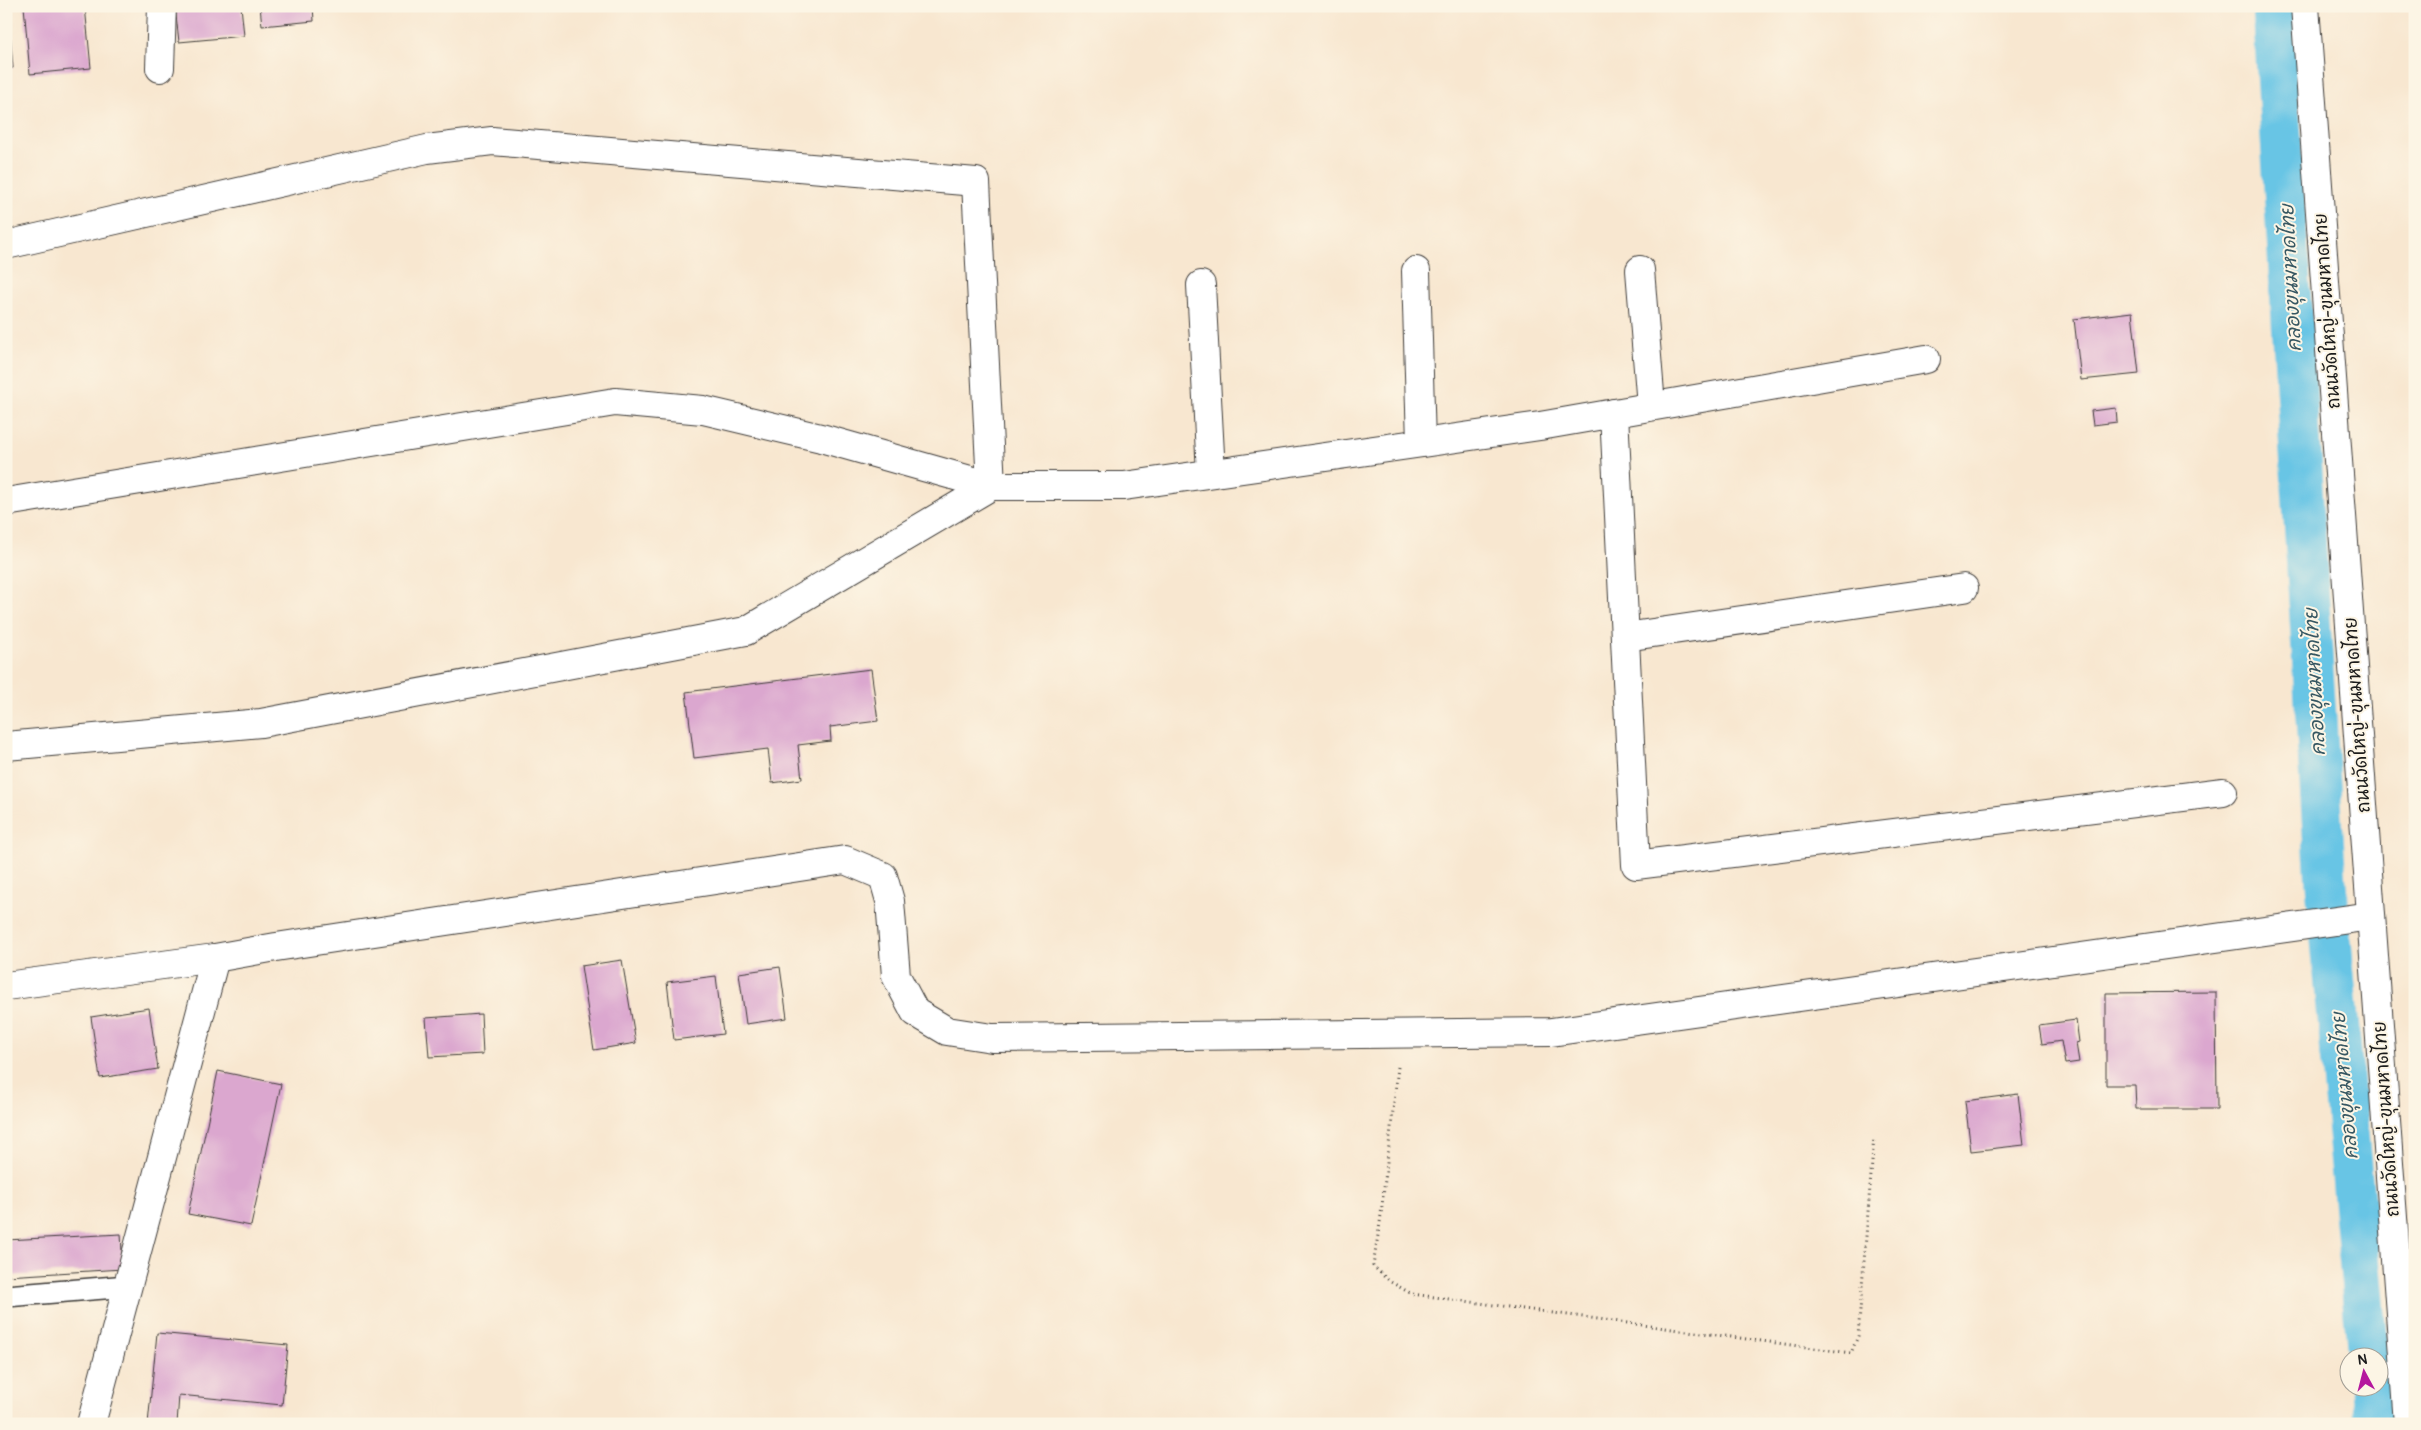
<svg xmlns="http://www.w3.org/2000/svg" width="2421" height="1430" font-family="Pangolin,'Playpen Sans Thai',sans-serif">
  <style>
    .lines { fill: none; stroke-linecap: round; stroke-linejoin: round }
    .canal { stroke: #67c5e5; stroke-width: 41 }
    .building { fill: #dba7cf }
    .lane-casing { stroke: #3d3a37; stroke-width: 24 }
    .street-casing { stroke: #3d3a37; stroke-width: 30 }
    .path { stroke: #3d3a37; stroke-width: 3; stroke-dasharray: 1 4; stroke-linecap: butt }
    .lane { stroke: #fff; stroke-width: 21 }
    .street { stroke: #fff; stroke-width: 28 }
    .labels { text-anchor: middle; stroke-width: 4; stroke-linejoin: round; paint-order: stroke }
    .street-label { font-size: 18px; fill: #1c1c1c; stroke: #fcf5e5 }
    .water-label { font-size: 19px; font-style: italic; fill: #365762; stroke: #fcf5e5 }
  </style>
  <rect width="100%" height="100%" fill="#fcf5e5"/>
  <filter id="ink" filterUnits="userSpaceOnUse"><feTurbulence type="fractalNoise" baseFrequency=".02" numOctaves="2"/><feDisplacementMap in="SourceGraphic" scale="10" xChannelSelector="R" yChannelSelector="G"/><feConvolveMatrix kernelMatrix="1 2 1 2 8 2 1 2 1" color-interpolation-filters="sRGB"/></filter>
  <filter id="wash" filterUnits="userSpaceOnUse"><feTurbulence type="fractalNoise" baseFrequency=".0096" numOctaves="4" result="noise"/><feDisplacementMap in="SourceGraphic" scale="20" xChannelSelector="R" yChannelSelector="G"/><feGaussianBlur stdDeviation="1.12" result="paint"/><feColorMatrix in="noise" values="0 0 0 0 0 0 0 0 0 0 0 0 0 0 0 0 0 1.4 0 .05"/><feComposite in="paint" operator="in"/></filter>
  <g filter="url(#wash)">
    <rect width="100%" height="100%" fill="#f8e7d0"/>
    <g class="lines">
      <g class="canal">
        <polyline points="2273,6 2326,884 2368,1358"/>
        <polyline points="2371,1388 2374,1424"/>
      </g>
    </g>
    <g id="blocks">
      <g class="building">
        <polygon points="6,6 8,6 13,68 6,69"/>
        <polygon points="24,6 85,6 91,68 30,74"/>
        <polygon points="175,6 241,6 244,36 179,42"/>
        <polygon points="260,6 313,6 314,21 262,26"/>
        <polygon points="640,6 697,6 697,8 640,9"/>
        <polygon points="2132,312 2139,374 2081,380 2074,319"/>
        <polygon points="2116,408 2117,422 2093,425 2091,411"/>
        <polygon points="871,669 878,721 830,727 831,741 798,745 802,779 772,783 768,749 694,758 686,692"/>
        <polygon points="622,960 636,1043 594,1050 581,966"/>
        <polygon points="780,967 787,1018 746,1024 739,973"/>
        <polygon points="716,976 723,1034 674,1040 667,982"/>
        <polygon points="2216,992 2217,1109 2136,1109 2135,1085 2106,1085 2106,993"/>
        <polygon points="149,1008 158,1069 100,1078 91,1017"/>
        <polygon points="481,1014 483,1054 429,1057 426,1018"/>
        <polygon points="2076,1020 2079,1042 2076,1043 2079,1062 2065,1064 2061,1041 2042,1044 2039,1025"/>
        <polygon points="218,1071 281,1084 251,1226 188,1214"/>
        <polygon points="2018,1094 2024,1145 1971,1151 1965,1101"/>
        <polygon points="121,1234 123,1269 6,1276 6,1240"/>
        <polygon points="157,1333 288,1345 282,1405 179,1395 177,1424 148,1424"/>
      </g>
    </g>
  </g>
  <g filter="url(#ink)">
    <use href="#blocks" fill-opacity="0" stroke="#3d3a37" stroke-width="1"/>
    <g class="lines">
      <g class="lane-casing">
        <polyline id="lane" points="6,1296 128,1286"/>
      </g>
      <g class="street-casing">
        <g id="street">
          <polyline points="2305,6 2408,1424"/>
          <polyline points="160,68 162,6"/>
          <polyline points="6,245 427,149 492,141 976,182 991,486 746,631 261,723 6,746"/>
          <polyline points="1640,270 1651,406"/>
          <polyline points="1416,271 1421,443"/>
          <polyline points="1201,285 1211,473"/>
          <polyline points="1614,413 1636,865 2223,792"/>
          <polyline points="6,502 615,402 703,410 821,438 991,486 1124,486 1540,426 1926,359"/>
          <polyline points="1625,637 1964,588"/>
          <polyline points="6,986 215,958 276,947 845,860 883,876 890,901 896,976 915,1012 947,1031 992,1038 1551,1032 2371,916"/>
          <polyline points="91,1424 215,958"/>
        </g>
      </g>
      <polyline class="path" points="1398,1067 1380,1223 1373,1266 1389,1281 1412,1294 1851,1353 1858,1336 1874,1137"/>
      <use href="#lane" class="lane"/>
      <use href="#street" class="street"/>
    </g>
  </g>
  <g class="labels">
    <g class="street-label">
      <text transform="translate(2327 311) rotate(-94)" y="6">ถนนวัดใหญ่-ขุนมหาดไทย</text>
      <text transform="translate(2357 715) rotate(-94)" y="6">ถนนวัดใหญ่-ขุนมหาดไทย</text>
      <text transform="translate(2386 1119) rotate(-94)" y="6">ถนนวัดใหญ่-ขุนมหาดไทย</text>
    </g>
    <g class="water-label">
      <text transform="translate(2290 278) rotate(-93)" y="7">คลองขุนมหาดไทย</text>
      <text transform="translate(2314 682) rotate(-93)" y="7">คลองขุนมหาดไทย</text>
      <text transform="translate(2344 1086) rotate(-95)" y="7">คลองขุนมหาดไทย</text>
    </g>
  </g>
  <rect width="2421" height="1430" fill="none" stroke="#fcf5e5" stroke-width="25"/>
  <g transform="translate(2364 1372) rotate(353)"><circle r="24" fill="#fcf5e5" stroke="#a29e95"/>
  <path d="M0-4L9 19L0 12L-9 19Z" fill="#b5179e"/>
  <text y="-8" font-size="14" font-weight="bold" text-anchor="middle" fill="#1c1c1c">N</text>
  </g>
</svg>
